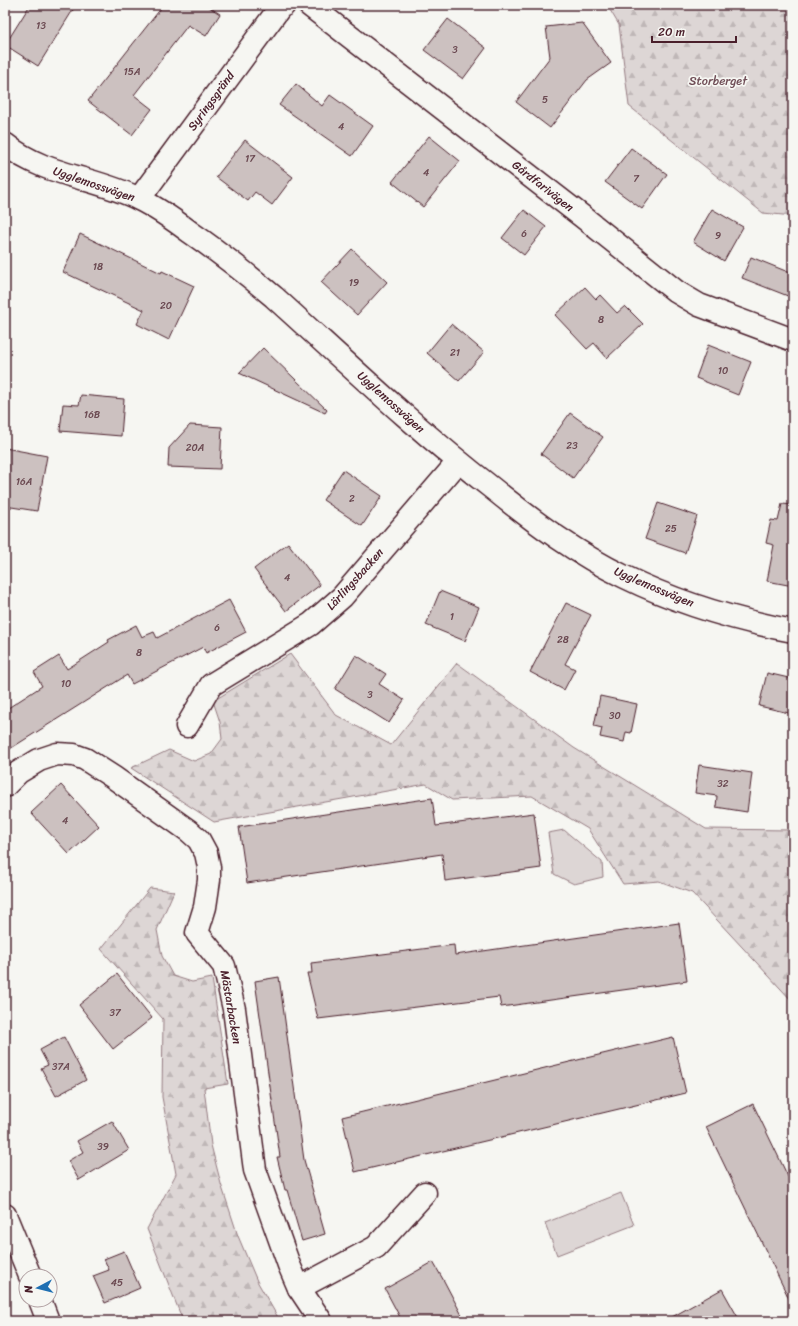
<svg xmlns="http://www.w3.org/2000/svg" width="798" height="1326" font-family="Sriracha,sans-serif">
  <style>
    .green { fill: #ddd6d5; stroke: #947a80 }
    .forest { fill: url(#forest-firs); stroke: #947a80 }
    .building { fill: #ccc1c0; stroke: #4a1f2b }
    .lines { fill: none; stroke-linecap: round; stroke-linejoin: round }
    .street-casing { stroke: #4a1f2b; stroke-width: 25 }
    .street { stroke: #f6f6f2; stroke-width: 22 }
    .labels { text-anchor: middle; stroke-width: 3.5; stroke-linejoin: round; paint-order: stroke }
    .number-label { font-size: 10px; fill: #6a4850 }
    .park-label { font-size: 12px; fill: #6f4d56; stroke: #f6f6f2 }
    .street-label { font-size: 12px; fill: #4a1f2b; stroke: #f6f6f2 }
  </style>
  <defs>
    <pattern id="forest-firs" width="22" height="20" patternUnits="userSpaceOnUse"><rect width="22" height="20" fill="#ddd6d5"/><path d="M5 1l3.5 6h-7zM16 11l3.5 6h-7z" fill="#bfb7b7"/></pattern>
  </defs>
  <rect width="100%" height="100%" fill="#f6f6f2"/>
  <filter id="ink" filterUnits="userSpaceOnUse"><feTurbulence type="fractalNoise" baseFrequency=".025" numOctaves="2"/><feDisplacementMap in="SourceGraphic" scale="8" xChannelSelector="R" yChannelSelector="G"/><feConvolveMatrix kernelMatrix="1 2 1 2 8 2 1 2 1" color-interpolation-filters="sRGB"/></filter>
  <g filter="url(#ink)">
    <g class="green">
      <polygon points="564,830 602,862 603,877 574,884 554,874 548,833"/>
      <polygon points="621,1193 634,1225 557,1255 545,1223"/>
    </g>
    <g class="forest">
      <polygon points="607,5 793,5 793,216 763,213 629,106 619,25"/>
      <polygon points="290,654 336,715 391,745 457,663 574,748 706,829 791,830 793,827 793,1002 692,893 659,881 623,884 588,829 532,796 452,800 426,784 214,822 131,768 169,750 194,761 211,754 222,739 220,722 213,701"/>
      <polygon points="150,888 174,891 157,930 162,956 173,976 192,982 212,978 228,1084 204,1088 211,1145 221,1184 238,1236 257,1281 280,1321 183,1321 147,1229 176,1174 162,1097 163,1019 101,949"/>
    </g>
    <g class="building">
      <polygon points="30,5 76,5 38,66 5,45"/>
      <polygon points="159,5 206,5 220,14 206,36 188,25 134,95 152,109 132,135 88,101 162,7"/>
      <polygon points="448,19 486,48 463,79 424,50"/>
      <polygon points="582,23 611,63 587,80 550,128 516,102 550,57 546,27"/>
      <polygon points="296,84 322,106 330,95 373,126 352,156 279,105"/>
      <polygon points="429,136 460,161 423,207 392,182"/>
      <polygon points="245,140 293,177 272,205 255,192 248,201 216,177"/>
      <polygon points="631,148 667,174 642,209 605,182"/>
      <polygon points="712,209 743,227 724,261 693,242"/>
      <polygon points="524,210 546,227 524,255 502,238"/>
      <polygon points="80,234 161,273 162,271 194,286 169,340 137,324 144,310 63,272"/>
      <polygon points="352,249 387,282 357,315 321,282"/>
      <polygon points="751,257 793,274 793,298 742,278"/>
      <polygon points="585,287 596,299 600,295 617,313 625,306 643,324 607,358 594,343 587,349 555,315"/>
      <polygon points="451,324 484,352 459,381 427,353"/>
      <polygon points="708,345 751,362 738,395 696,378"/>
      <polygon points="263,348 327,410 325,413 239,373"/>
      <polygon points="81,395 124,399 121,436 60,431 63,404 79,405"/>
      <polygon points="570,413 603,437 573,478 541,454"/>
      <polygon points="190,425 222,427 220,469 168,467 169,448"/>
      <polygon points="5,448 47,456 37,511 5,506"/>
      <polygon points="343,470 382,496 362,526 323,500"/>
      <polygon points="658,503 697,516 685,553 645,539"/>
      <polygon points="782,504 793,505 793,586 767,581 774,545 766,543 771,520 778,521"/>
      <polygon points="288,543 320,585 286,611 254,569"/>
      <polygon points="440,591 479,607 465,641 426,625"/>
      <polygon points="229,600 246,632 206,653 203,647 132,684 127,675 5,752 5,710 42,686 34,672 59,656 67,669 109,642 108,640 136,625 142,637 154,632 157,638"/>
      <polygon points="566,603 591,615 565,664 575,669 564,690 530,672"/>
      <polygon points="356,655 386,674 379,684 404,700 389,723 335,689"/>
      <polygon points="767,673 793,679 793,714 759,706"/>
      <polygon points="600,696 637,704 631,733 626,732 624,742 600,737 602,728 594,726"/>
      <polygon points="699,765 752,773 747,812 716,807 717,796 695,793"/>
      <polygon points="61,785 99,826 69,854 31,813"/>
      <polygon points="432,798 436,826 534,813 541,868 445,881 442,854 247,883 239,827"/>
      <polygon points="679,923 687,981 501,1007 499,997 318,1019 307,973 312,973 311,963 454,945 455,955"/>
      <polygon points="117,974 152,1018 113,1049 79,1005"/>
      <polygon points="279,977 304,1160 325,1234 302,1241 287,1190 285,1190 277,1157 280,1157 255,981"/>
      <polygon points="64,1037 86,1080 56,1096 41,1068 48,1065 40,1050"/>
      <polygon points="673,1037 686,1093 355,1172 342,1117"/>
      <polygon points="753,1104 793,1187 793,1307 706,1127"/>
      <polygon points="112,1121 129,1150 79,1180 68,1161 83,1152 77,1141"/>
      <polygon points="124,1251 140,1288 105,1303 93,1276 109,1270 104,1259"/>
      <polygon points="433,1262 444,1281 465,1321 402,1321 385,1289"/>
      <polygon points="722,1289 740,1321 665,1321"/>
    </g>
    <g class="lines">
      <g class="street-casing">
        <g id="street">
          <polyline points="309,5 583,217 677,292 699,305 793,340"/>
          <path d="M5,144C44,176 96,177 139,199C157,208 174,220 190,232C219,252 247,274 274,297C346,362 416,429 492,488C534,522 577,554 625,577C678,603 735,620 793,631"/>
          <polyline points="139,199 281,6 284,5"/>
          <polyline points="187,726 211,685 311,624 342,597 458,462"/>
          <polyline points="5,786 19,772 39,760 57,754 74,755 85,759 113,777 189,831 199,840 206,853 209,867 209,880 205,907 197,933 224,966 234,1009 255,1170 289,1265 299,1288 321,1321"/>
          <polyline points="5,1215 30,1276"/>
          <polyline points="299,1288 376,1247 425,1193"/>
          <polyline points="40,1300 48,1321"/>
        </g>
      </g>
      <use href="#street" class="street"/>
    </g>
  </g>
  <g class="labels">
    <g class="number-label">
      <text x="41" y="29">13</text>
      <text x="455" y="53">3</text>
      <text x="132" y="75">15A</text>
      <text x="545" y="103">5</text>
      <text x="341" y="130">4</text>
      <text x="250" y="162">17</text>
      <text x="426" y="176">4</text>
      <text x="636" y="182">7</text>
      <text x="524" y="237">6</text>
      <text x="718" y="239">9</text>
      <text x="98" y="270">18</text>
      <text x="354" y="286">19</text>
      <text x="166" y="309">20</text>
      <text x="601" y="323">8</text>
      <text x="455" y="356">21</text>
      <text x="723" y="374">10</text>
      <text x="92" y="418">16B</text>
      <text x="572" y="449">23</text>
      <text x="195" y="451">20A</text>
      <text x="24" y="485">16A</text>
      <text x="352" y="502">2</text>
      <text x="671" y="532">25</text>
      <text x="287" y="581">4</text>
      <text x="452" y="620">1</text>
      <text x="217" y="631">6</text>
      <text x="563" y="643">28</text>
      <text x="139" y="656">8</text>
      <text x="66" y="687">10</text>
      <text x="370" y="698">3</text>
      <text x="615" y="719">30</text>
      <text x="723" y="787">32</text>
      <text x="65" y="824">4</text>
      <text x="115" y="1016">37</text>
      <text x="61" y="1070">37A</text>
      <text x="103" y="1150">39</text>
      <text x="117" y="1286">45</text>
    </g>
    <g class="park-label">
      <text x="718" y="85">Storberget</text>
    </g>
    <g class="street-label">
      <text transform="translate(211 101) rotate(-54)" y="4">Syringsgränd</text>
      <text transform="translate(94 184) rotate(19)" y="4">Ugglemossvägen</text>
      <text transform="translate(543 186) rotate(38)" y="4">Gårdfarivägen</text>
      <text transform="translate(391 402) rotate(42)" y="4">Ugglemossvägen</text>
      <text transform="translate(355 579) rotate(-48)" y="4">Lärlingsbacken</text>
      <text transform="translate(654 587) rotate(23)" y="4">Ugglemossvägen</text>
      <text transform="translate(231 1007) rotate(80)" y="4">Mästarbacken</text>
    </g>
  </g>
  <rect width="798" height="1326" fill="none" stroke="#f6f6f2" stroke-width="20"/>
  <rect x="10" y="10" width="778" height="1306" fill="none" stroke="#4a1f2b" stroke-width="1.5" filter="url(#ink)"/>
  <g transform="translate(38 1288) rotate(263)"><circle r="19" fill="#f6f6f2" stroke="#b1a0a2"/>
  <path d="M0-3L7 15L0 10L-7 15Z" fill="#1f6fb2"/>
  <text y="-6" font-size="11" font-weight="bold" text-anchor="middle" fill="#4a1f2b">N</text>
  </g>
  <path d="M652 36v6h84v-6" fill="none" stroke="#4a1f2b" stroke-width="2"/>
  <text x="658" y="36" font-size="12" fill="#4a1f2b" stroke="#f6f6f2" stroke-width="3" paint-order="stroke">20 m</text>
</svg>
